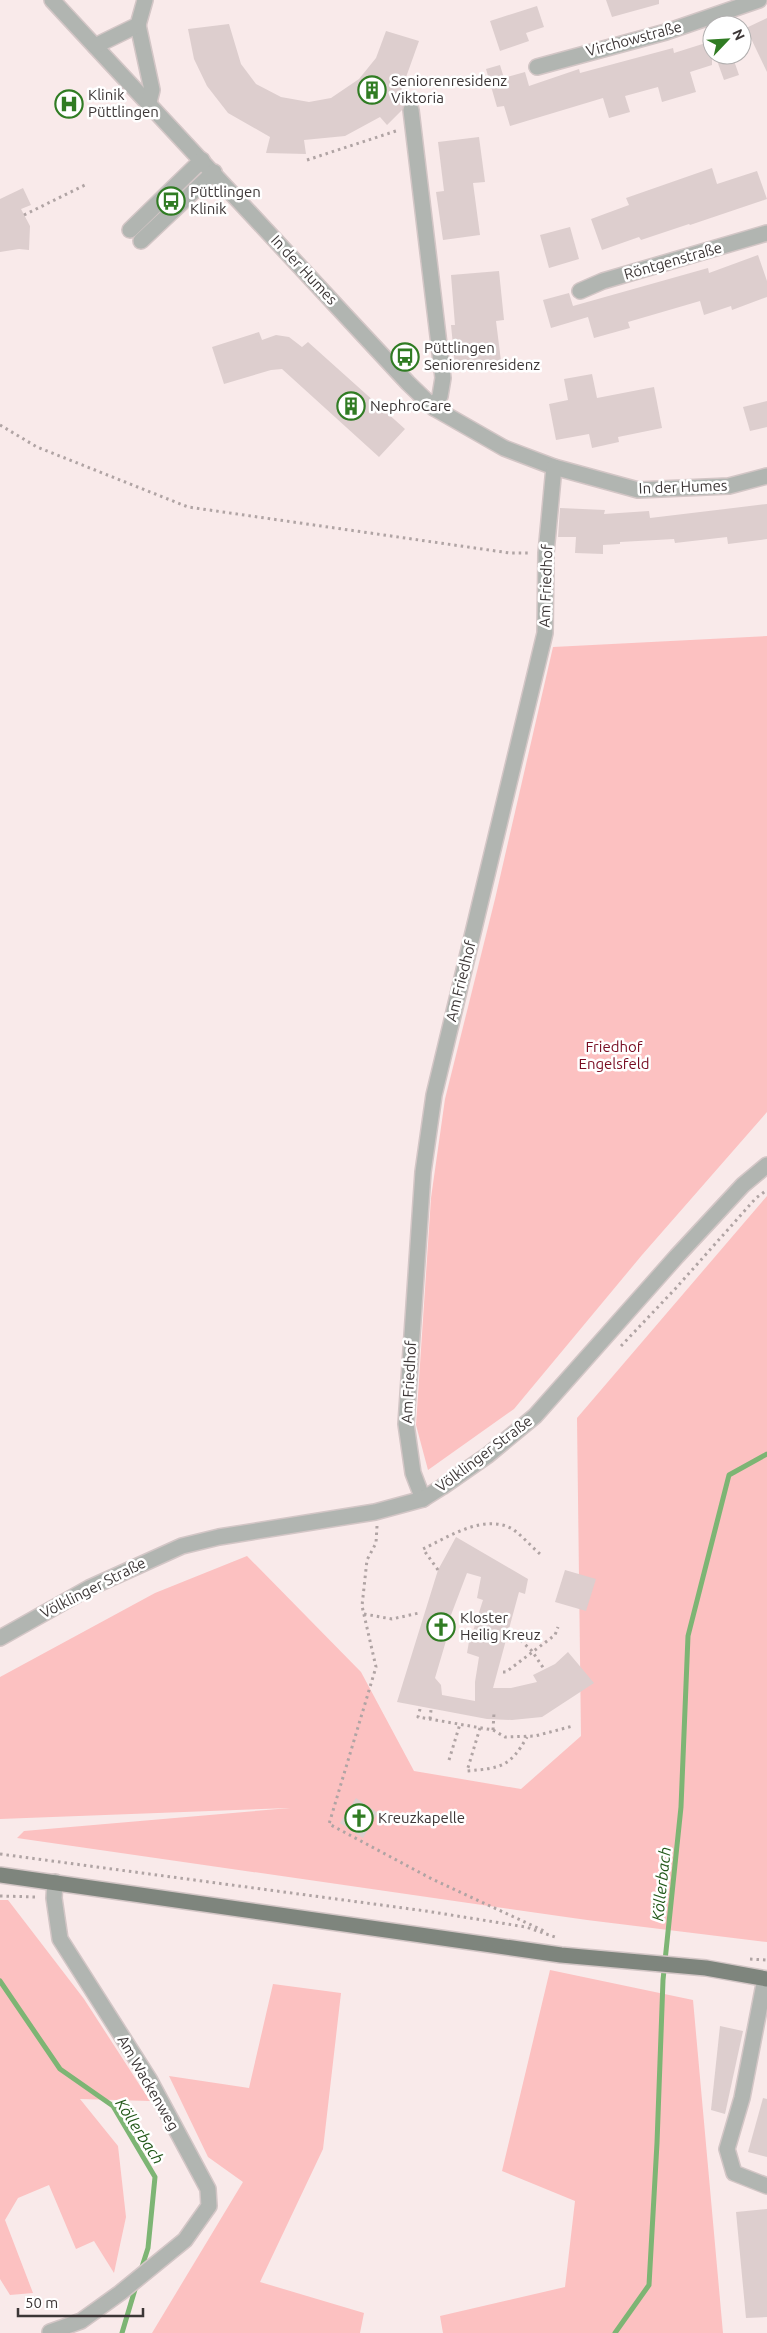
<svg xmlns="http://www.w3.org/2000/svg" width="767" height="2333" font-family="Ubuntu,sans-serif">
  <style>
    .green { fill: #fcc1c1 }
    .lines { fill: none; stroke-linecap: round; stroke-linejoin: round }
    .stream { stroke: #7db574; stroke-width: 5 }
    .building { fill: #ddcece; fill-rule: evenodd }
    .minor-casing { stroke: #d3c6c6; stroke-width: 18 }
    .major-casing { stroke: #d3c6c6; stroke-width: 18 }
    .path { stroke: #b0a4a4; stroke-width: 3; stroke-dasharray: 2.5 4; stroke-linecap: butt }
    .minor { stroke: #b1b5b1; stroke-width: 15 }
    .major { stroke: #7e857d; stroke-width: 15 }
    .labels { text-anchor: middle; stroke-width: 5; stroke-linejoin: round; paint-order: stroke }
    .street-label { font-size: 15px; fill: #3c3636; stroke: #fff }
    .poi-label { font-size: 15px; fill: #3c3636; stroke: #fff; text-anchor: start }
    .park-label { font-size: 15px; fill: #780c22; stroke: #fff }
    .water-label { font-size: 16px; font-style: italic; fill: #215718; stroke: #fff }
  </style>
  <rect width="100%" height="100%" fill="#f9eaea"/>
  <g class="green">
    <polygon points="767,636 767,1112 642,1255 514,1409 428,1470 416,1425 431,1198 445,1099 495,899 553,647"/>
    <polygon points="767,1196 767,1942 587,1920 17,1838 24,1831 290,1808 0,1819 0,1677 155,1593 247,1556 361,1672 414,1771 521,1789 581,1736 577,1418"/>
    <polygon points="0,1900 8,1900 84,1999 150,2101 80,2099 118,2146 126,2217 114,2273 94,2241 76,2249 49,2185 18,2198 5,2220 33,2293 10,2295 0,2279"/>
    <polygon points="550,1970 693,2000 723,2333 443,2333 440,2316 565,2287 575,2201 502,2171"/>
    <polygon points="273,1984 341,1993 323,2149 260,2282 364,2313 360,2333 152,2333 243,2182 208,2157 169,2076 249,2088"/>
  </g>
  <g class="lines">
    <g class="stream">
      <polyline points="0,1981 60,2069 113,2106 155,2177 148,2248 141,2270"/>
      <polyline points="122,2333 136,2286"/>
      <polyline points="615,2333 649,2285 657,2143 663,1980 681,1807 688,1636 729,1475 767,1454"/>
    </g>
  </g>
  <g class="building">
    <polygon points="606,0 659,0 659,4 612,17"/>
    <polygon points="537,6 544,27 526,33 529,41 500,51 490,21"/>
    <polygon points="767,18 767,72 746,28"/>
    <polygon points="229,24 241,64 256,84 281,97 309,102 331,98 359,79 376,58 386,31 419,41 400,94 410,101 405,103 402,110 387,125 380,117 345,136 304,140 306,154 266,153 270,137 228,113 207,86 194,59 188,29"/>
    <polygon points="712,41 712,65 690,72 696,92 662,102 658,87 625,96 630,112 609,118 603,98 510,126 504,106 497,107 486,69 500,65 504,78 525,72 529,86 579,69 580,73 673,48 674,53"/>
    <polygon points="715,55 732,55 739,75 724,80"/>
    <polygon points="479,137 485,182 473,183 480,235 443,240 436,192 444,191 438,142"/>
    <polygon points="712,168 717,184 757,171 767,199 690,225 689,224 641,240 639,237 602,250 591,219 629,205 626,198"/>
    <polygon points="23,188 31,205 21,209 30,226 29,250 19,249 0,252 0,199"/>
    <polygon points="570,227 579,259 549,268 540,235"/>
    <polygon points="758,255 767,281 767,297 732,310 731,306 704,315 700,301 628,322 630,328 594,338 588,317 551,328 543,300 569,293 573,306 708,268 709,273"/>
    <polygon points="499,271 504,320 496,321 501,361 455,366 451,325 455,325 451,275"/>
    <polygon points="259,332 262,340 276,335 289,337 302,347 308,342 405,429 379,457 282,369 271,370 224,384 212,347"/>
    <polygon points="592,374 597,398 654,387 662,428 618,437 619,442 592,448 589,434 556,440 549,404 568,400 564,379"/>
    <polygon points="767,401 767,427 750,431 743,407"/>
    <polygon points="767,504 767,539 728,544 727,537 675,543 674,539 620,542 620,544 603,545 603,554 575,553 576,537 558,537 560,508 605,510 604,514 649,511 650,518"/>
    <path d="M456,1537L528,1579L525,1594L519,1592L493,1688H511L537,1682L533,1675L555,1664L568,1652L594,1683L542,1717L512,1720L487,1719L397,1702L438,1570ZM467,1573L481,1577L477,1598L483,1600L473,1631L471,1630L467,1653L479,1657L475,1682V1701L442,1695L441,1685L435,1678L451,1624L448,1623Z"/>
    <polygon points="565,1570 596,1579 586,1611 555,1602"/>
    <polygon points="356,1798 378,1813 363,1838 340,1823"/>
    <polygon points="720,2026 743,2031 725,2114 711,2110"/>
    <polygon points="763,2098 767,2099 767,2157 748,2152"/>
    <polygon points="767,2209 767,2317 746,2318 736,2212"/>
  </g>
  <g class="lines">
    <g class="minor-casing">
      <g id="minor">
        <polyline points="52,0 408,383 434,408 504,448 554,467 638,490 729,486 767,476"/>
        <polyline points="138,25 152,90 149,102"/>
        <polyline points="95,46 138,25 145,0"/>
        <polyline points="537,67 666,32 759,0"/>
        <polyline points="411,110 443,378 440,396 434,408"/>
        <polyline points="130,230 202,160"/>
        <polyline points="141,241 214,172"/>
        <polyline points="580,291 603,281 767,233"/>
        <polyline points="423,1499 413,1473 406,1424 423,1172 434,1095 545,633 546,553 554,467"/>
        <polyline points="0,1638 89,1588 182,1546 219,1537 375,1512 423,1499 442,1487 488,1455 535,1416 677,1256 743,1185 767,1165"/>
        <polyline points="765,1979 742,2098 727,2149 734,2173 767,2186"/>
        <polyline points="50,2332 81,2321 120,2293 185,2240 209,2206 208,2189 149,2079 60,1939 54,1898 55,1882"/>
      </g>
    </g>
    <g class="major-casing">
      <polyline id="major" points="0,1875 561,1955 706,1968 767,1979"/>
    </g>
    <g class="path">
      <polyline points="307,160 399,130"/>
      <polyline points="24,215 87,184"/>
      <polyline points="0,425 37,447 188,507 510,553 531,553"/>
      <polyline points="621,1346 676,1288 756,1198 767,1190"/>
      <polyline points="377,1526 376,1543 367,1560 362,1606 376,1667 329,1824 432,1879 544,1931"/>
      <path d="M438,1570L423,1549C448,1537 486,1512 514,1530C523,1537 531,1546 540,1554"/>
      <polyline points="364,1614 392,1619 419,1613"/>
      <polyline points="516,1636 532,1651 544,1669"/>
      <polyline points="503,1672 506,1672 555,1635 558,1627"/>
      <polyline points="420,1709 418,1717 493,1730 505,1737 535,1736 573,1726"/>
      <polyline points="430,1719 431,1710"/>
      <path d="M480,1728L467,1771C501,1768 510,1767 527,1737"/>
      <polyline points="493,1730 494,1713"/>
      <polyline points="449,1760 460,1724"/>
      <polyline points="0,1854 426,1911 526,1927 555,1937"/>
      <polyline points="0,1896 36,1897"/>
      <polyline points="750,1959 767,1960"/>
    </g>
    <use href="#minor" class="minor"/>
    <use href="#major" class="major"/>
  </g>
  <defs>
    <g id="building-ring" transform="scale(1.4375)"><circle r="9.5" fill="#fff" stroke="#307c23" stroke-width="1.5"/><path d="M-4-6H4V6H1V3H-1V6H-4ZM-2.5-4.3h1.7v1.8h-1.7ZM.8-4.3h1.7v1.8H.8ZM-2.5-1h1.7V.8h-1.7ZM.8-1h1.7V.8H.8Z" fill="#307c23"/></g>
    <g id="hospital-ring" transform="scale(1.4375)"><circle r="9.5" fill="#fff" stroke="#307c23" stroke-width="1.5"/><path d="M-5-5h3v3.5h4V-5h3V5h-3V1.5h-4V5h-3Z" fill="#307c23"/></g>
    <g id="bus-ring" transform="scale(1.4375)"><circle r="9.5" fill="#fff" stroke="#307c23" stroke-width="1.5"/><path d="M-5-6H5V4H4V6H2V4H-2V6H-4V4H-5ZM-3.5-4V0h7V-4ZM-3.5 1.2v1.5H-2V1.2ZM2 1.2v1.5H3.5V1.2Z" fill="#307c23"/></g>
    <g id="church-ring" transform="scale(1.4375)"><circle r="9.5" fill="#fff" stroke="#307c23" stroke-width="1.5"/><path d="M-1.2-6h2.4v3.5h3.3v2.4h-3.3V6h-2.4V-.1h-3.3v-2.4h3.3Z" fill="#307c23"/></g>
  </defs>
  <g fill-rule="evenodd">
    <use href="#building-ring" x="372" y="90"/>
    <use href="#hospital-ring" x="69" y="104"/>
    <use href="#bus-ring" x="171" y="201"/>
    <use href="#bus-ring" x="405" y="357"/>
    <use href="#building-ring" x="351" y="406"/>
    <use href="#church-ring" x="441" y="1627"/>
    <use href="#church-ring" x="359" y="1818"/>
  </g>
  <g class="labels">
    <g class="street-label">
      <text transform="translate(634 39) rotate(-15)" y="5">Virchowstraße</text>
      <text transform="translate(673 261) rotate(-16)" y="5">Röntgenstraße</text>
      <text transform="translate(304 270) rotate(47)" y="5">In der Humes</text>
      <text transform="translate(683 487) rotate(-2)" y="5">In der Humes</text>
      <text transform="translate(546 586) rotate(-88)" y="5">Am Friedhof</text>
      <text transform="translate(461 981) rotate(-76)" y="5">Am Friedhof</text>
      <text transform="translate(409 1382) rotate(-87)" y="5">Am Friedhof</text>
      <text transform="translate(484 1454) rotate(-37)" y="5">Völklinger Straße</text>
      <text transform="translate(93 1588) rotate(-27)" y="5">Völklinger Straße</text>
      <text transform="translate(148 2083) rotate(60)" y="5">Am Wackenweg</text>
    </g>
    <g class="poi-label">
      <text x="391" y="86">Seniorenresidenz<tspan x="391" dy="17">Viktoria</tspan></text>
      <text x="88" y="100">Klinik<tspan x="88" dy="17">Püttlingen</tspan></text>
      <text x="190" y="197">Püttlingen<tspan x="190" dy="17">Klinik</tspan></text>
      <text x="424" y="353">Püttlingen<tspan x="424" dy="17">Seniorenresidenz</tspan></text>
      <text x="370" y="411">NephroCare</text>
      <text x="460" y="1623">Kloster<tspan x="460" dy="17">Heilig Kreuz</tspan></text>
      <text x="378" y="1823">Kreuzkapelle</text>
    </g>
    <g class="park-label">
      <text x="614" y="1052">Friedhof<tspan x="614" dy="17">Engelsfeld</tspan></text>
    </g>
    <g class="water-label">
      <text transform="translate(661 1884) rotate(-84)" y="6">Köllerbach</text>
      <text transform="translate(140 2131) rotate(57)" y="6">Köllerbach</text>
    </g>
  </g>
  <g transform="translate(727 40) rotate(65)"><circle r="24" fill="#ffffff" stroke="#b1afaf"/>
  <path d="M0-4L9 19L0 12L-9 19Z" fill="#307c23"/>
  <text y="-8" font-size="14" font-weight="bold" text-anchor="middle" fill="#3c3636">N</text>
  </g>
  <path d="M18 2308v8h125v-8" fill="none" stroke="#3c3636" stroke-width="2.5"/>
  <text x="25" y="2308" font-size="15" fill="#3c3636" stroke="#ffffff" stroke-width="4" paint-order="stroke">50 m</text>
</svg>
